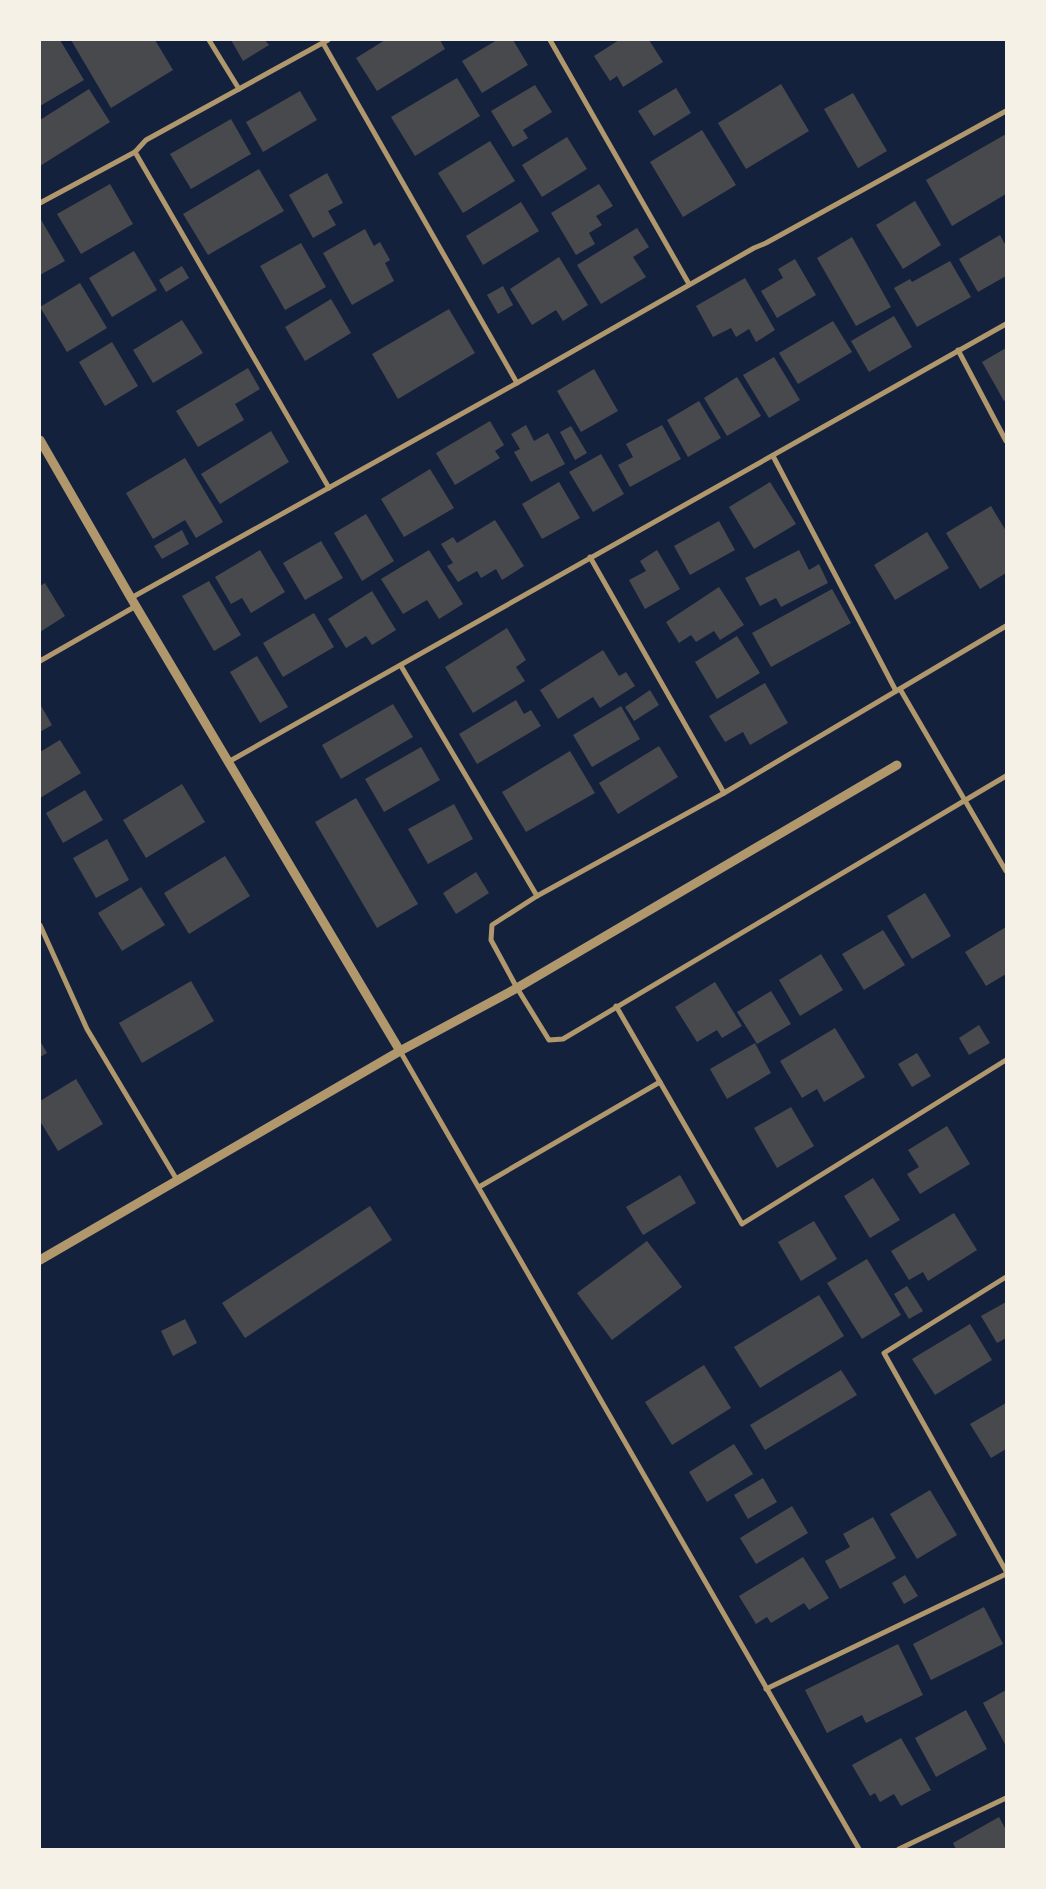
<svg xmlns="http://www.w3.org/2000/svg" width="1046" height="1889" font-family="'Public Sans',sans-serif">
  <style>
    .building { fill: #48494c }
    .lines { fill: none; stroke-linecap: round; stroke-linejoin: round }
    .minor { stroke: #b1986c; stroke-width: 5 }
    .tertiary { stroke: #b1986c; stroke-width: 9 }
  </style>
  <rect width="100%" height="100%" fill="#14213d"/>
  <g class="building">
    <polygon points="40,40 60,40 84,80 40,106"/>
    <polygon points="71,40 155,40 173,70 111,108"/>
    <polygon points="231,40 265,40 269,45 243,61"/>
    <polygon points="385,40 440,40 445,49 377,91 356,58"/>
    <polygon points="497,40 513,40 528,65 482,93 462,61"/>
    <polygon points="619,40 649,40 663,62 623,87 617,76 610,81 594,56"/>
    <polygon points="457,78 480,116 415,156 391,117"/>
    <polygon points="781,84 809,131 746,169 718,123"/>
    <polygon points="535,85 552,112 523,130 528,138 513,147 491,111"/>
    <polygon points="676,88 691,113 654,136 638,111"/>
    <polygon points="89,89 110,122 40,166 40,120"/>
    <polygon points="300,91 317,120 263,152 246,122"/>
    <polygon points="853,93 887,151 858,168 824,109"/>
    <polygon points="231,119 251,154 191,189 170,154"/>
    <polygon points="702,130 736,185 683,217 650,162"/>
    <polygon points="1006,134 1006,194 952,226 926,180"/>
    <polygon points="567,137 587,169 542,197 522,165"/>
    <polygon points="490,141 515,181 463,213 438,173"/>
    <polygon points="259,169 284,211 208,255 183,214"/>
    <polygon points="327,173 343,203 328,211 336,225 313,238 289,195"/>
    <polygon points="110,184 133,224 81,254 57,214"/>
    <polygon points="599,184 613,206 596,216 602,225 589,233 595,244 576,255 551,213"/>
    <polygon points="915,201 941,245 903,269 876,225"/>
    <polygon points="521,202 539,231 483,265 466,236"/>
    <polygon points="40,218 65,261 40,275"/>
    <polygon points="637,228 649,247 633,257 646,277 601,304 577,265"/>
    <polygon points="365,229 374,246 380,242 390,260 385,263 394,281 352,305 323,253"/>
    <polygon points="1000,235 1006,246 1006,276 978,292 959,259"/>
    <polygon points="852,237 891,307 856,326 817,258"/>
    <polygon points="301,243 326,287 285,310 260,266"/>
    <polygon points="134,251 157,290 112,317 89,278"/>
    <polygon points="559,257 588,305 563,321 556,310 532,325 510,289"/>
    <polygon points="795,259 816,295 777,318 761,291 783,278 778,269"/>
    <polygon points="950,261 971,297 917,327 894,288 910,279 912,282"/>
    <polygon points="182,266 189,278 166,292 159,280"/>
    <polygon points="745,278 775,330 756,342 749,329 736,337 731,328 713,337 696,306"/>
    <polygon points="80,283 107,328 67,352 40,307"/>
    <polygon points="503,286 513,305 498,314 487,295"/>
    <polygon points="331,299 351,333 305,361 285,327"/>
    <polygon points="449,309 475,353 398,399 372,354"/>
    <polygon points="894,316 912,347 869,372 851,341"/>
    <polygon points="182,320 203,353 153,383 133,350"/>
    <polygon points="833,321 852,352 798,384 779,353"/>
    <polygon points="112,342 138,386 105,406 79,362"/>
    <polygon points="1006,348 1006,400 1004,401 982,362"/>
    <polygon points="774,357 800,400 769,418 743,375"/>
    <polygon points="248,368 260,389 235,404 244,420 198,447 176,411"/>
    <polygon points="594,369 618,411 581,432 557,391"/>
    <polygon points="737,377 761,416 727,436 704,398"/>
    <polygon points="699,401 721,438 688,457 667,420"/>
    <polygon points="490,421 504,445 495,451 500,458 455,485 436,453"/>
    <polygon points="526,425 534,441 548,433 565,464 531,482 514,452 520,449 511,434"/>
    <polygon points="662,425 681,459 630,487 618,465 633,457 626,444"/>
    <polygon points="571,426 587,453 575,460 560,432"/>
    <polygon points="271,431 289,462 220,504 201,474"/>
    <polygon points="601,454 624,494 593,512 569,472"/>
    <polygon points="185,458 223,522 196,538 185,520 153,539 126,493"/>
    <polygon points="430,469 454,508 404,537 381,499"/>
    <polygon points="559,482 580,518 542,539 522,504"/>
    <polygon points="770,482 796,524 754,549 729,507"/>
    <polygon points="991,506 1006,531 1006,573 980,589 946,533"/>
    <polygon points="366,514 394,561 362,581 334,533"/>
    <polygon points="495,520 524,566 502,580 496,569 481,578 477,571 458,582 447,566 453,563 441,544 453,537 457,543"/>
    <polygon points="719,521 735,550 690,575 674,546"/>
    <polygon points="182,530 189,544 162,559 154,546"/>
    <polygon points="927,532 949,568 895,600 874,565"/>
    <polygon points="321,541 343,578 305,600 283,563"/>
    <polygon points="260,550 285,592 251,613 242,598 231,604 215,577"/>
    <polygon points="429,550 463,604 439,619 427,600 403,614 381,579"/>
    <polygon points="657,550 680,589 645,609 629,580 646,571 640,561"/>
    <polygon points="799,550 809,570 819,564 828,583 781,607 776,598 760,606 745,578"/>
    <polygon points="209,581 241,635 214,651 182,596"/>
    <polygon points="45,583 65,616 40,632 40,586"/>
    <polygon points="719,587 744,625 720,640 714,631 696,642 691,635 679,643 666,622"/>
    <polygon points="832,589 851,623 771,667 752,633"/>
    <polygon points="372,591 396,630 372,645 366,636 346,648 328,619"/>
    <polygon points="314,613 334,647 283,677 263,643"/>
    <polygon points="507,628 526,660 516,667 525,681 473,713 445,667"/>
    <polygon points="737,636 760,673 717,699 695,662"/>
    <polygon points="603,650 619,676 626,672 635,686 600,708 593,697 558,719 540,690"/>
    <polygon points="257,656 288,707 260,723 230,672"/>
    <polygon points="765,683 788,723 750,745 743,732 725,742 709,716"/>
    <polygon points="650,690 659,705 634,721 625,707"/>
    <polygon points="516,700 524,714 531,710 541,726 477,764 459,734"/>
    <polygon points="40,704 52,725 40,732"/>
    <polygon points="393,704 413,737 341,779 322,745"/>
    <polygon points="621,706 640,739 592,767 573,735"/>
    <polygon points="60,740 81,773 40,798 40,752"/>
    <polygon points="659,746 678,777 618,814 599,783"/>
    <polygon points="421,747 440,780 384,812 365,779"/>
    <polygon points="570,751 595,793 526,832 502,792"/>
    <polygon points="182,784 205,822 146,858 123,820"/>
    <polygon points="85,790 103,820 63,843 46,813"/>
    <polygon points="356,798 418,904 377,928 315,822"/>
    <polygon points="454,804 473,839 428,864 408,829"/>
    <polygon points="107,839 129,880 96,898 73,858"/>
    <polygon points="225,856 250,896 189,934 164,893"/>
    <polygon points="476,872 489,893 456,914 443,893"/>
    <polygon points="141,887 165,925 122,951 98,913"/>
    <polygon points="925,893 951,936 912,959 887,916"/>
    <polygon points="1006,927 1006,974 986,986 965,952"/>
    <polygon points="883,930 905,965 864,990 842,954"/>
    <polygon points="821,954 843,990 800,1016 779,980"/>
    <polygon points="191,981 214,1021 142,1063 119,1023"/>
    <polygon points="715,982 742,1026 722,1038 717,1030 697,1042 675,1007"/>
    <polygon points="771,991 791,1024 757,1044 737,1012"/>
    <polygon points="979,1025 990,1043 969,1055 959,1038"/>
    <polygon points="835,1028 865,1077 824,1102 817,1089 802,1098 780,1061"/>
    <polygon points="40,1041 47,1053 40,1057"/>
    <polygon points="755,1043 771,1073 727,1099 710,1069"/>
    <polygon points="917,1053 931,1076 912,1087 898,1064"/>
    <polygon points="76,1079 103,1124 58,1151 40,1121 40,1101"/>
    <polygon points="791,1107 814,1146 777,1168 754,1128"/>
    <polygon points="947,1126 970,1164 920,1194 907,1174 919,1167 908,1150"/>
    <polygon points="680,1175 696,1203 643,1235 626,1207"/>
    <polygon points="873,1178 900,1220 870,1238 844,1196"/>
    <polygon points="370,1206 392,1240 245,1338 222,1303"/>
    <polygon points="954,1213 977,1250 928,1281 923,1272 909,1280 891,1251"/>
    <polygon points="814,1221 837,1259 801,1281 778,1242"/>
    <polygon points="647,1241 682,1287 612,1340 577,1293"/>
    <polygon points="867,1259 901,1315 862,1339 827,1283"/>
    <polygon points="907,1286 923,1311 909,1319 894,1294"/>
    <polygon points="819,1295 844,1336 760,1388 734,1347"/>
    <polygon points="1006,1302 1006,1338 997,1343 981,1316"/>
    <polygon points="185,1319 197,1343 173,1356 161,1331"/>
    <polygon points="970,1324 992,1360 935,1395 912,1359"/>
    <polygon points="704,1365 731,1408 672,1445 645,1402"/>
    <polygon points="841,1370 857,1395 765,1450 750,1425"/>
    <polygon points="1006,1403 1006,1449 991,1458 970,1424"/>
    <polygon points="734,1444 753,1474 707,1502 689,1472"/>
    <polygon points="763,1478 777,1502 748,1519 734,1495"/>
    <polygon points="930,1490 957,1535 917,1559 890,1514"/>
    <polygon points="792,1506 808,1533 756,1564 740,1538"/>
    <polygon points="873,1517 896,1558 840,1589 825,1561 850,1547 843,1534"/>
    <polygon points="803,1557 829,1598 809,1610 804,1603 771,1623 767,1617 756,1624 739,1596"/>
    <polygon points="905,1575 918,1596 904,1604 892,1583"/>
    <polygon points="984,1607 1003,1644 931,1680 913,1644"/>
    <polygon points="898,1644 923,1695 866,1723 862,1715 827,1733 805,1690"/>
    <polygon points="1006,1690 1006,1746 983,1703"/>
    <polygon points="966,1710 987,1749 936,1777 915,1738"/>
    <polygon points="901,1738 931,1790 901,1806 894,1794 880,1802 875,1793 870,1796 852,1765"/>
    <polygon points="999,1817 1006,1830 1006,1849 956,1849 953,1843"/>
  </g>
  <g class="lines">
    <g class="minor">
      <polyline points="209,40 239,89"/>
      <polyline points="550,40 689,284"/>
      <polyline points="323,43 517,383"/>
      <polyline points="135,152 329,488"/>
      <polyline points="40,203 135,152 146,140 328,40"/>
      <polyline points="958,350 1006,441"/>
      <polyline points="773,456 896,691"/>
      <polyline points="590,557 724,793"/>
      <polyline points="131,598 517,383 754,248 766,243 1006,111"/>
      <polyline points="1006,626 724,793 537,896 492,925 491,940 517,988 549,1040 563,1039 1006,776"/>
      <polyline points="40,661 136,606"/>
      <polyline points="401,666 537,896"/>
      <polyline points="900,689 1006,871"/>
      <polyline points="230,761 1006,324"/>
      <polyline points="40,925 87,1029 177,1180"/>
      <polyline points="616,1006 742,1224 1006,1060"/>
      <polyline points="400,1051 859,1849"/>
      <polyline points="479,1187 660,1082"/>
      <polyline points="1006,1277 884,1353 1006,1571"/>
      <polyline points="766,1689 1006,1574"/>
      <polyline points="899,1849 1006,1798"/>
    </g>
    <g class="tertiary">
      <polyline points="40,440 131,598 400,1051"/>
      <polyline points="40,1260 400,1051 517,988 897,765"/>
    </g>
  </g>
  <rect width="1046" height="1889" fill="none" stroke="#f6f1e7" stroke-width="82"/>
</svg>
